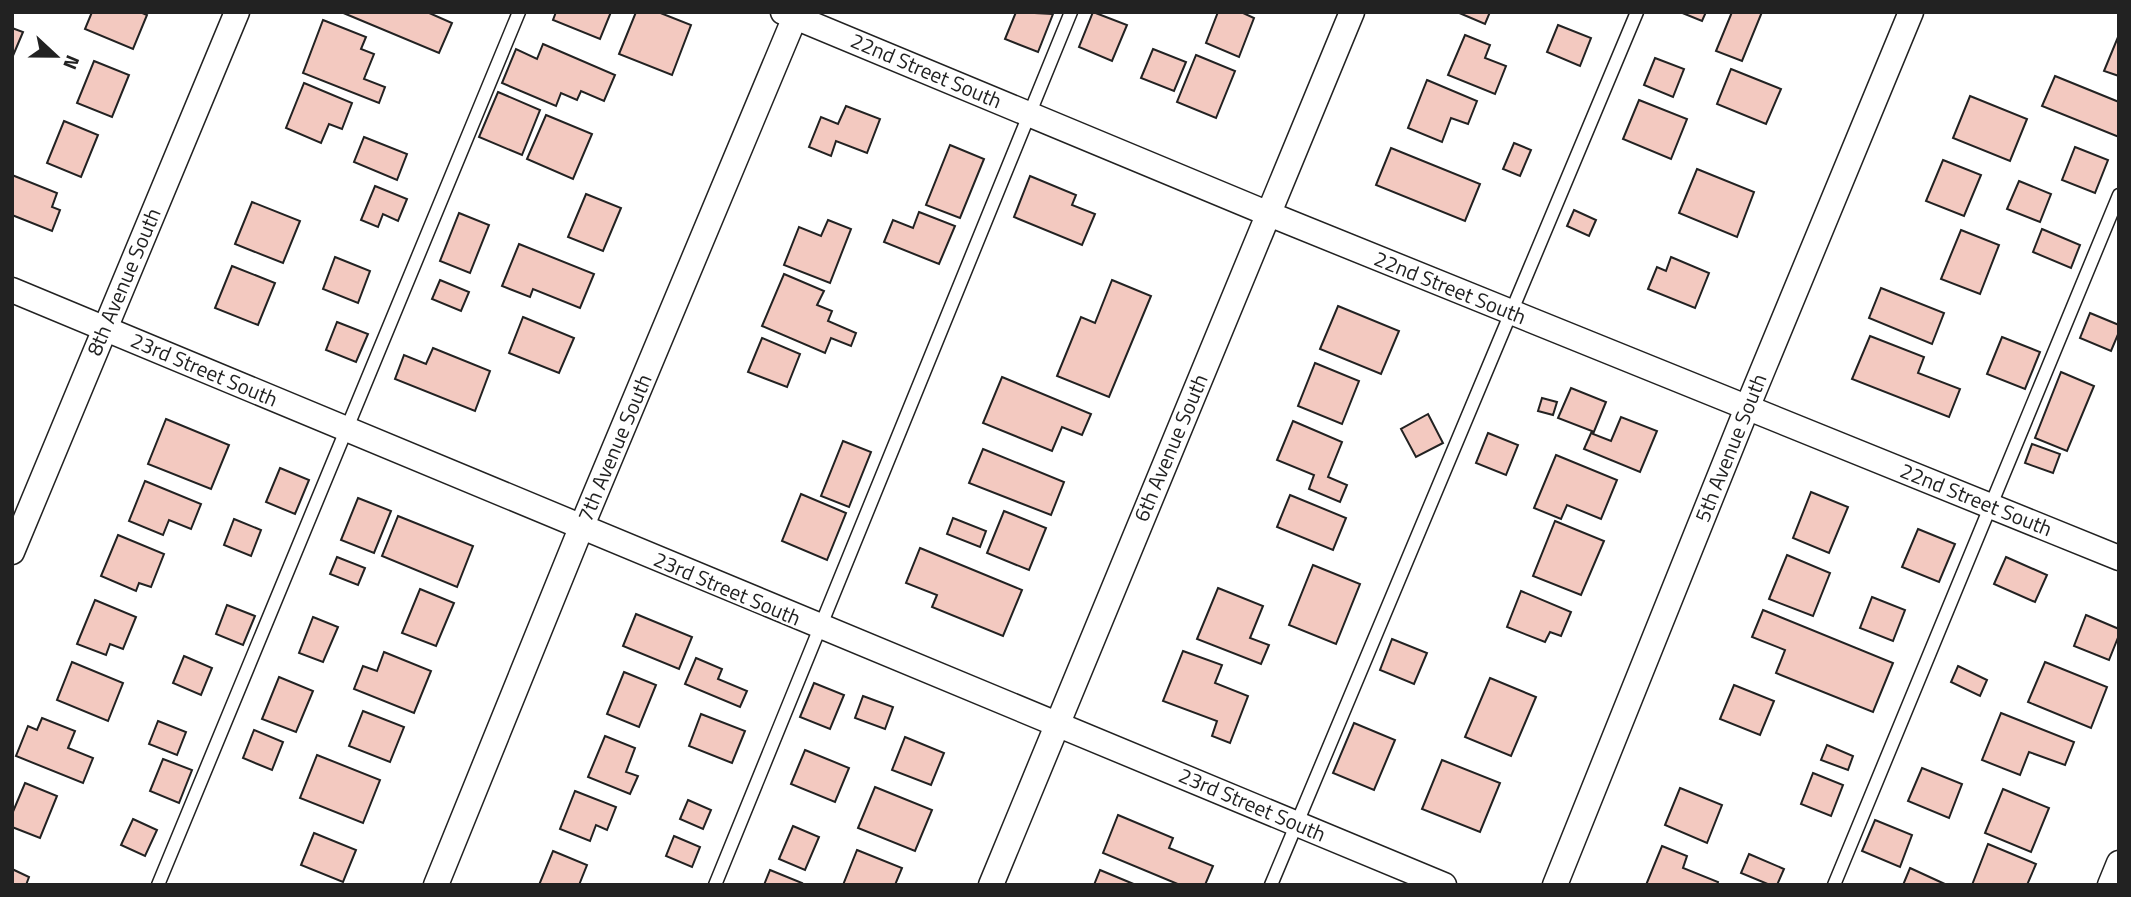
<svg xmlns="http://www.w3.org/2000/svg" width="2131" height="897" font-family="'Titillium Web',sans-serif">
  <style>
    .building { fill: #f3c9c0; stroke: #222; stroke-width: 2 }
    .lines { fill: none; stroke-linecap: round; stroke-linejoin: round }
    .service-casing { stroke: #222; stroke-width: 15 }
    .minor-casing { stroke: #222; stroke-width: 27 }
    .service { stroke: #fff; stroke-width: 12 }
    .minor { stroke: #fff; stroke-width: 24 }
    .labels { text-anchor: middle; stroke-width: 5; stroke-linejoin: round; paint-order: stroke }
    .street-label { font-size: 21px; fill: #222; stroke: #fff }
  </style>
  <rect width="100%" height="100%" fill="#fff"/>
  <g class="building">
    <polygon points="92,12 140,12 147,15 133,49 85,29"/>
    <polygon points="341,12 427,12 452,23 439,53"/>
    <polygon points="556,12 611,12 600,39 553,20"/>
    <polygon points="636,12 658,12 691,25 672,75 619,54"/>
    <polygon points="1016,12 1053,14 1038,52 1005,39"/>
    <polygon points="1093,12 1127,25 1112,61 1079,47"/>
    <polygon points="1218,12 1241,12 1254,18 1239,57 1206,43"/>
    <polygon points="1457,12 1490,12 1485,24"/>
    <polygon points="1680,12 1706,12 1702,21"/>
    <polygon points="1732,12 1762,12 1742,61 1716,51"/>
    <polygon points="323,20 366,37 361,49 374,54 364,79 385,87 379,103 303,73"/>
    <polygon points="1558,25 1591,38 1580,66 1547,52"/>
    <polygon points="12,28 23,32 12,58"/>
    <polygon points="1465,35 1490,45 1485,58 1506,66 1495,94 1448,75"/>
    <polygon points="2118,37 2119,38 2119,76 2104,71"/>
    <polygon points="543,44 615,75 604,101 581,91 577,100 561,93 556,106 502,83 516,49 537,59"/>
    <polygon points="1153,49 1186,62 1174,91 1141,78"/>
    <polygon points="1196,55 1235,71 1216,118 1177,102"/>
    <polygon points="1655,58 1684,69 1673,97 1644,85"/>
    <polygon points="94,61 129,75 112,117 77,103"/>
    <polygon points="1731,69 1781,89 1766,124 1717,104"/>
    <polygon points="2055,76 2119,102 2119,137 2042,106"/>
    <polygon points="1427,80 1477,101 1468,124 1451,118 1442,142 1408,128"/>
    <polygon points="304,83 352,103 342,129 329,124 321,143 286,128"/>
    <polygon points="498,92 540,110 522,155 479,137"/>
    <polygon points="1970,96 2027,119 2010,161 1953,138"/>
    <polygon points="1639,100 1687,119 1671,159 1623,139"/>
    <polygon points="846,106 880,119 867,153 836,141 831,156 809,147 821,117 838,124"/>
    <polygon points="546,115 592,134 573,179 527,159"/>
    <polygon points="64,121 98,135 81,177 47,163"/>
    <polygon points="364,137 407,154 397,180 354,162"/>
    <polygon points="1514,143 1531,150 1520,176 1503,169"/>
    <polygon points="950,145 984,159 960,218 926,205"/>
    <polygon points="2075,147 2108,160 2095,193 2062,180"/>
    <polygon points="1391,148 1480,184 1465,221 1376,185"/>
    <polygon points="1943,160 1981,175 1964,216 1926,201"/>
    <polygon points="1697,169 1754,192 1737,237 1679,213"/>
    <polygon points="12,175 57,193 52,207 60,210 52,231 12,215"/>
    <polygon points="1030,176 1076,195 1072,205 1095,214 1082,245 1014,217"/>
    <polygon points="2019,181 2051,194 2040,222 2007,209"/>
    <polygon points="375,186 407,199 398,221 383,214 378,227 361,220"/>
    <polygon points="586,194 621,208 603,251 568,237"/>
    <polygon points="252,202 300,221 283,263 235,244"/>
    <polygon points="1574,210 1596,220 1589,236 1567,226"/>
    <polygon points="919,212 955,226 939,264 884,242 893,220 913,228"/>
    <polygon points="459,213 489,225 470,273 440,261"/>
    <polygon points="828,220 851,229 830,283 784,265 799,227 821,236"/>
    <polygon points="2042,229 2080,245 2071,268 2033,252"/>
    <polygon points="1961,230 1999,245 1980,294 1941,279"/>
    <polygon points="519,244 594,274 580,308 533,289 530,297 502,286"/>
    <polygon points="335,257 370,271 358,303 323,289"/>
    <polygon points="1671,257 1709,273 1695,308 1648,289 1657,267 1666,271"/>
    <polygon points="232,266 275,283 258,325 215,308"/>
    <polygon points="784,274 824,291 817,305 832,311 828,321 856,333 851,346 831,338 825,353 762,326"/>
    <polygon points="440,280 469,292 461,311 432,299"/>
    <polygon points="1112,280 1151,296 1109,397 1057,376 1081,317 1095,323"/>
    <polygon points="1881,288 1944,313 1932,344 1869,318"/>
    <polygon points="1338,306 1399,331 1381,374 1320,349"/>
    <polygon points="2090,313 2119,325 2119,332 2111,351 2080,338"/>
    <polygon points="523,317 574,338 559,373 509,353"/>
    <polygon points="337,322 368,334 356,362 326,350"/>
    <polygon points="1870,336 1924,357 1918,373 1960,389 1949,417 1852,379"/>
    <polygon points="2002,337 2040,352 2025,389 1987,374"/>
    <polygon points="762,338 800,354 787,387 748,372"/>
    <polygon points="433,348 490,371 475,411 395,379 404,355 426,364"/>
    <polygon points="1315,363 1359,381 1342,424 1298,406"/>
    <polygon points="2061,372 2094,386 2067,451 2035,438"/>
    <polygon points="1002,377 1091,414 1082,435 1062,427 1052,451 983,423"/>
    <polygon points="1571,388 1606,402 1593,434 1611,441 1621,417 1657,431 1640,472 1584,449 1592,431 1558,418"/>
    <polygon points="1542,398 1557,402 1553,415 1538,411"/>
    <polygon points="1428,414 1443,443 1416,457 1401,429"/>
    <polygon points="166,419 229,445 211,489 148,464"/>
    <polygon points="1293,421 1342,442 1328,477 1347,485 1340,502 1309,489 1314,475 1277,460"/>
    <polygon points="1488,433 1518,445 1506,475 1476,463"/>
    <polygon points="843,441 871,452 849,507 821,496"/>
    <polygon points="2032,444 2060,454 2053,473 2025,463"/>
    <polygon points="983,449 1064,482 1051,515 969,483"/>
    <polygon points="1556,455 1617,480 1601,519 1567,505 1561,519 1534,508"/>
    <polygon points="280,468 309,480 295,514 266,502"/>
    <polygon points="145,481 201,504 191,529 169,520 163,535 129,521"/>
    <polygon points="1811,492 1848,507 1829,553 1793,538"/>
    <polygon points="801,494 846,513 827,560 782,541"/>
    <polygon points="1290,495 1346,518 1333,550 1277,527"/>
    <polygon points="358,498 391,511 374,553 341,540"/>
    <polygon points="1004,511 1046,528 1029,570 987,553"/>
    <polygon points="398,516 473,546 457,587 382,556"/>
    <polygon points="953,518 986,531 980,547 947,534"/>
    <polygon points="234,519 261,530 251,556 224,545"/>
    <polygon points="1555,521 1604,541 1581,595 1533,576"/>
    <polygon points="1918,529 1955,544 1939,582 1902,567"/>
    <polygon points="118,535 164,554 151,587 139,583 136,591 101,576"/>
    <polygon points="920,548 1022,590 1003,636 932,607 937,595 906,583"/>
    <polygon points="1787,555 1830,573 1813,616 1769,599"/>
    <polygon points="337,557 365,568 358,585 330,574"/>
    <polygon points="2006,557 2047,575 2035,602 1994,584"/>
    <polygon points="1313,565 1360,584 1336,644 1289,625"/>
    <polygon points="1218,588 1263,606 1250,638 1269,645 1261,664 1197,639"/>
    <polygon points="420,589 454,603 436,646 402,633"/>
    <polygon points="1521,591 1571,612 1561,636 1550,632 1545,642 1507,627"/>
    <polygon points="1872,597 1905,610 1893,641 1860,628"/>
    <polygon points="95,600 136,617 123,649 110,644 106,655 77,644"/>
    <polygon points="227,605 255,616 243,645 216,634"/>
    <polygon points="1763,610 1893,663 1873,712 1776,673 1785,650 1752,637"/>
    <polygon points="636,614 692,637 679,669 623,646"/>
    <polygon points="2086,615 2119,629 2119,635 2109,660 2074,646"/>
    <polygon points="313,617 338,627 323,662 299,653"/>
    <polygon points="1392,639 1427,653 1414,684 1380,670"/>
    <polygon points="1183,651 1222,665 1215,683 1248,696 1230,743 1212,736 1217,721 1163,701"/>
    <polygon points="384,652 431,671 414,713 354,689 363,666 377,671"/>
    <polygon points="184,656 212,668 201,695 173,683"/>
    <polygon points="696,658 722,669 718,679 747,691 740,707 685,684"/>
    <polygon points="72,662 123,683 108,721 57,700"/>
    <polygon points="2045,662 2107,687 2091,728 2028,702"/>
    <polygon points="1958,666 1987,680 1980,696 1951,682"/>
    <polygon points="624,672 656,685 639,727 607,714"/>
    <polygon points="279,677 313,691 296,732 262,719"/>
    <polygon points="1490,678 1536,697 1511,756 1465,737"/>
    <polygon points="814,683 844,695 830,729 800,717"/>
    <polygon points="1734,685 1774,701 1760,735 1720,719"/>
    <polygon points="863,696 893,707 885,729 855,718"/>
    <polygon points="363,711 404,727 390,762 349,746"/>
    <polygon points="2001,713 2074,742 2065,765 2029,752 2020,775 1982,760"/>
    <polygon points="701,714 745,731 732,763 689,746"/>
    <polygon points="42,718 75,731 68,748 93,758 83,783 16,756 28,726 37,730"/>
    <polygon points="158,721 186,732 177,755 149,744"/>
    <polygon points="1354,723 1395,740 1374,790 1333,773"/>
    <polygon points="254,730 283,742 272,770 243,758"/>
    <polygon points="605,736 635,748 626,772 638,776 630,794 588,777"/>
    <polygon points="905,737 944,753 931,785 892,770"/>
    <polygon points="1827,745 1853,756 1848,770 1821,760"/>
    <polygon points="805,750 849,768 835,802 791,784"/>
    <polygon points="317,755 380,780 363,823 300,798"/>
    <polygon points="163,759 192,770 179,803 150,791"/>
    <polygon points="1442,760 1500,783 1480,832 1422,809"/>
    <polygon points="1922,768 1962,784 1949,818 1908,801"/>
    <polygon points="1813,773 1843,785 1831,816 1801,804"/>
    <polygon points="25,783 57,796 40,838 12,827 12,814"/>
    <polygon points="875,787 932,810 915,851 858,828"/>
    <polygon points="1680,788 1722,805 1707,843 1665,825"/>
    <polygon points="2003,789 2049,808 2031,852 1985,833"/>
    <polygon points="575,791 616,807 607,830 596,825 590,841 560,829"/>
    <polygon points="688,800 711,810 703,829 680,819"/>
    <polygon points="1118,815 1173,838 1169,848 1213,866 1205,885 1180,885 1103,853"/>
    <polygon points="133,819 157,830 145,856 121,845"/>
    <polygon points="1875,820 1912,835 1900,867 1862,851"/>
    <polygon points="793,826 819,837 805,870 779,859"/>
    <polygon points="314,833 356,850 343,882 301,865"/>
    <polygon points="674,836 700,847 692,867 666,856"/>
    <polygon points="1988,844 2036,864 2027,885 1972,885"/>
    <polygon points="1662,846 1687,856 1683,868 1718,882 1717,885 1646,885"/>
    <polygon points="857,850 902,868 895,885 843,885"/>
    <polygon points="553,851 587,865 579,885 539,885"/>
    <polygon points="1749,854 1784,869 1777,885 1770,885 1741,873"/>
    <polygon points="1910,868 1947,885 1903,885"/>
    <polygon points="12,869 29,877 26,885 12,885"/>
    <polygon points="770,870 802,883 801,885 764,885"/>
    <polygon points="1100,870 1136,885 1094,885"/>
  </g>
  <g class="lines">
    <g class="service-casing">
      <g id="service">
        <polyline points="158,885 519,12"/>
        <polyline points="715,885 1071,12"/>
        <polyline points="1271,885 1637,12"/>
        <polyline points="1834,885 2119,195"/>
      </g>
    </g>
    <g class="minor-casing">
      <g id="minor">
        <polyline points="783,12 1269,214 2119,558"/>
        <polyline points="12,290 1444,885"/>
        <polyline points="12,552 237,12"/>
        <polyline points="436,885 581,528 797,12"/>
        <polyline points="991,885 1352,12"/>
        <polyline points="1555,885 1747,408 1911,12"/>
        <polyline points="2110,885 2119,863"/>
      </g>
    </g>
    <use href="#service" class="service"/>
    <use href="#minor" class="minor"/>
  </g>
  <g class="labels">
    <g class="street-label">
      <text transform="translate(926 71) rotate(23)" y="7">22nd Street South</text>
      <text transform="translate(124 282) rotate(-67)" y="7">8th Avenue South</text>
      <text transform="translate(1450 288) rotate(22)" y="7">22nd Street South</text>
      <text transform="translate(204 370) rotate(23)" y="7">23rd Street South</text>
      <text transform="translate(615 448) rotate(-67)" y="7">7th Avenue South</text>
      <text transform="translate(1171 448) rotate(-67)" y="7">6th Avenue South</text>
      <text transform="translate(1731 448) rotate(-68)" y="7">5th Avenue South</text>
      <text transform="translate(1976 500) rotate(22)" y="7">22nd Street South</text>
      <text transform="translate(727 589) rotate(23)" y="7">23rd Street South</text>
      <text transform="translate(1252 805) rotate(23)" y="7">23rd Street South</text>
    </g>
  </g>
  <rect width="2131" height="897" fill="none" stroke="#222222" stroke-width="28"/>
  <g transform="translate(56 56) rotate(112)" stroke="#ffffff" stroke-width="5" paint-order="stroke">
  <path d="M0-5L12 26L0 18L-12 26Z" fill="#222222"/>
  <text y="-10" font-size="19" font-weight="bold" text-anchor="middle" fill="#222222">N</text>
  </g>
</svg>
